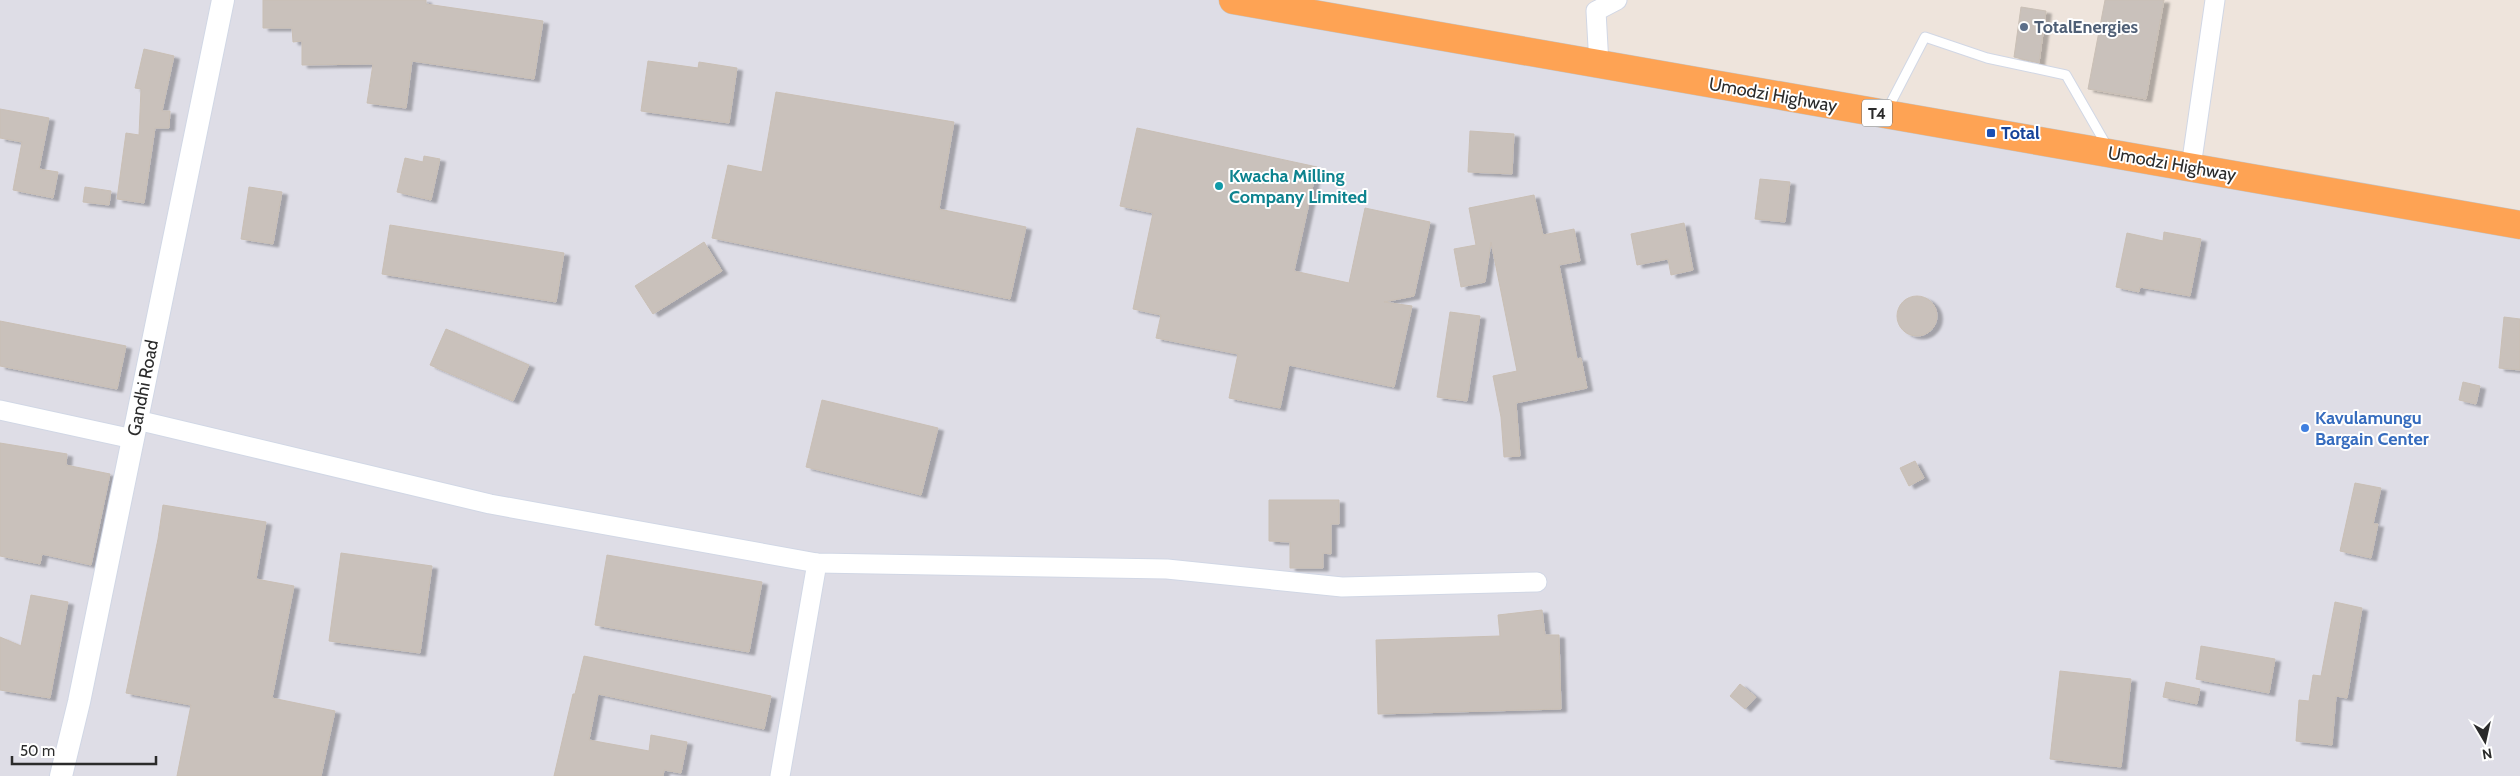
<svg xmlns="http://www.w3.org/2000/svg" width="2520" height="776" font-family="Cabin,sans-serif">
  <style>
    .industrial { fill: #dedde6 }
    .building { fill: #c9c1bb; stroke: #c9bfb5; filter: url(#shadow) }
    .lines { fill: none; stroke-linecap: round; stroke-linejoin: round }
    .service-casing { stroke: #d1d7e5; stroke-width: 11 }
    .minor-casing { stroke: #d1d7e5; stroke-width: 21 }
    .tertiary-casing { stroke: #d1d7e5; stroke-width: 24 }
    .trunk-casing { stroke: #c4c4c4; stroke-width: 29 }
    .service { stroke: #fff; stroke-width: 9 }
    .minor { stroke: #fff; stroke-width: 19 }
    .tertiary { stroke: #fff; stroke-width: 22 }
    .trunk { stroke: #fea354; stroke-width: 28 }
    .service-dot { fill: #5c6f8a; stroke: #fff; stroke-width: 2 }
    .transit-dot { fill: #1a4fb4; stroke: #fff; stroke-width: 2 }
    .culture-dot { fill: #0f9aa8; stroke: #fff; stroke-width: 2 }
    .shop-dot { fill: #3f7fe0; stroke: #fff; stroke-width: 2 }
    .labels { text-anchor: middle; stroke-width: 4; stroke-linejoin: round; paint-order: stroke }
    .shield { fill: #fff; stroke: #6b6b6b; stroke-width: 1 }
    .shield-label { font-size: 16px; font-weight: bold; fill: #2b2b2b }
    .service-label { font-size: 18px; font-weight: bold; fill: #4e5e75; stroke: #fff; text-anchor: start }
    .street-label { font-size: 18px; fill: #2b2b2b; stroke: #fff }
    .transit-label { font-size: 18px; font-weight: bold; fill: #164399; stroke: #fff; text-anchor: start }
    .culture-label { font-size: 18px; font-weight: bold; fill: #0d838f; stroke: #fff; text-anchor: start }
    .shop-label { font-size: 18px; font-weight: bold; fill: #366cbe; stroke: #fff; text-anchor: start }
  </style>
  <defs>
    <filter id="shadow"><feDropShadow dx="5.5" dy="3" stdDeviation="1" flood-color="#0004"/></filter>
  </defs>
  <rect width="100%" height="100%" fill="#eee4dc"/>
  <polygon class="industrial" points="0,0 1254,0 2520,225 2520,776 0,776"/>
  <g class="building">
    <polygon points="263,0 426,0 426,4 543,21 534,79 412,61 406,108 367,103 373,64 302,65 302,41 293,42 292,28 263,28"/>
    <polygon points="2105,0 2164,0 2146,99 2088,89"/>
    <polygon points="2021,7 2046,11 2039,63 2014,57"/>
    <polygon points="144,49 174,56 162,111 170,111 169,128 155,128 144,203 117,199 126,133 139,135 141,89 135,88"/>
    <polygon points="648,61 698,68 699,62 737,68 729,123 641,111"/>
    <polygon points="776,92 954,122 939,209 1026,227 1010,299 712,238 728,165 762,172"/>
    <polygon points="0,109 49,118 39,169 58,172 53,198 13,190 22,142 0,138"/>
    <polygon points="1137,128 1317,167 1294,271 1349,283 1365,208 1430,222 1414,296 1384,302 1412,306 1394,387 1289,365 1280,408 1229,398 1238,354 1156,338 1161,315 1133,309 1153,213 1120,206"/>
    <polygon points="1470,131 1514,134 1512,174 1468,172"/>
    <polygon points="424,156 440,159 431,200 397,192 405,158 423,162"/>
    <polygon points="1760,179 1790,182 1785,222 1755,219"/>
    <polygon points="85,187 111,191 109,205 83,202"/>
    <polygon points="249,187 282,192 273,244 241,239"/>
    <polygon points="1534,195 1543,235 1574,229 1580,261 1559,265 1577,359 1581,358 1587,388 1516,403 1520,456 1504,457 1501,417 1493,376 1517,371 1491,242 1485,282 1461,287 1454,249 1476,245 1469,208"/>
    <polygon points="1684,223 1693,270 1671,275 1668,259 1637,265 1631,234"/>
    <polygon points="390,225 564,253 556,302 382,274"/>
    <polygon points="2164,232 2201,239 2190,296 2140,287 2139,292 2116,287 2127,233 2163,241"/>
    <polygon points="704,242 722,271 653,314 635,286"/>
    <circle cx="1917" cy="316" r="20"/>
    <polygon points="1450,312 1480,316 1467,401 1437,397"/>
    <polygon points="2504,317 2520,319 2520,370 2499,368"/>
    <polygon points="0,321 126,346 117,389 0,366"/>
    <polygon points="446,329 529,365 513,401 430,365"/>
    <polygon points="2463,382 2480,386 2476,404 2459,400"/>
    <polygon points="822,400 938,428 921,495 806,467"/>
    <polygon points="0,443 67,454 66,465 110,474 91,565 42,554 40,564 0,556"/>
    <polygon points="1915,461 1924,478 1909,486 1900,468"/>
    <polygon points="2355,483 2381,488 2373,524 2378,524 2371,558 2340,551"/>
    <polygon points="1269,500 1339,500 1339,524 1331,524 1331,554 1323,553 1323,568 1290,568 1290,542 1269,541"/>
    <polygon points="163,505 266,522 256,579 294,586 272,698 335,711 321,776 177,776 191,705 126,693 158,539"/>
    <polygon points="341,553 432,566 420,653 329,641"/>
    <polygon points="607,555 762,582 749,652 595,625"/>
    <polygon points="31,595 68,602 50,698 0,690 0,637 21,646"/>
    <polygon points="2335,602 2362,608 2347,698 2336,696 2332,745 2296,741 2299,700 2309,701 2313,675 2321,676"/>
    <polygon points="1542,610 1545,635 1559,635 1561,709 1378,714 1376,640 1500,636 1498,615"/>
    <polygon points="2201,646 2275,659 2269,693 2196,679"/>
    <polygon points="584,656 771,696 764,729 598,694 589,740 649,751 651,735 687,742 681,773 664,770 663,776 554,776 573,694 575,694"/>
    <polygon points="2060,671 2131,679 2121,767 2050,759"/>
    <polygon points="2166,682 2200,689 2197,704 2163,697"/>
    <polygon points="1740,684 1756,697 1745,709 1730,696"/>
  </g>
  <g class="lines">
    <g class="service-casing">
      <polyline id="service" points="1886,112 1925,37 1987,58 2066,75 2108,148"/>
    </g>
    <g class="minor-casing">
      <g id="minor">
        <polyline points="1599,65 1596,11 1617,0"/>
        <polyline points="2191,167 2215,0"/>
        <polyline points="0,410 133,439"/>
        <polyline points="137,420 490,504 817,563 1167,569 1342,587 1537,582"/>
        <polyline points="780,776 817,563"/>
      </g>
    </g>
    <g class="tertiary-casing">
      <polyline id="tertiary" points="61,776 79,702 223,0"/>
    </g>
    <g class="trunk-casing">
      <polyline id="trunk" points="1233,0 2520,225"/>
    </g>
    <use href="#service" class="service"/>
    <use href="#minor" class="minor"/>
    <use href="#tertiary" class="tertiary"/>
    <use href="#trunk" class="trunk"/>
  </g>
  <circle class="service-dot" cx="2024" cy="27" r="5"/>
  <rect class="transit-dot" x="1986" y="128" width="10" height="10" rx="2.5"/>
  <circle class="culture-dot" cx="1219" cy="186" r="5"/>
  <circle class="shop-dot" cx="2305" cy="428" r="5"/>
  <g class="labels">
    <rect class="shield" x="1862" y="99.5" width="30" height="27" rx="4"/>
    <g class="shield-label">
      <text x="1877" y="119">T4</text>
    </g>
    <g class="service-label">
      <text x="2034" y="33">TotalEnergies</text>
    </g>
    <g class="street-label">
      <text transform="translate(1773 95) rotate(10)" y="6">Umodzi Highway</text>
      <text transform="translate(2172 164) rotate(10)" y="6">Umodzi Highway</text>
      <text transform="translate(143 388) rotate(-79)" y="6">Gandhi Road</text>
    </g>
    <g class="transit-label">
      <text x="2001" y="139">Total</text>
    </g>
    <g class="culture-label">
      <text x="1229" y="182">Kwacha Milling<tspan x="1229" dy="21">Company Limited</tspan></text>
    </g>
    <g class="shop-label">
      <text x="2315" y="424">Kavulamungu<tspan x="2315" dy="21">Bargain Center</tspan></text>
    </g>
  </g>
  <g transform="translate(2485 741) rotate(171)" stroke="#ffffff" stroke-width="4" paint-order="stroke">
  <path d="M0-4L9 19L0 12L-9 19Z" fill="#2b2b2b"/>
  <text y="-8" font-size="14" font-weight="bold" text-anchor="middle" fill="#2b2b2b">N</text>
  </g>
  <path d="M12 756v8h144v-8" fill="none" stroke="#2b2b2b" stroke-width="2.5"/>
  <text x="20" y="756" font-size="15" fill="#2b2b2b" stroke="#ffffff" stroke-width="4" paint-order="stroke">50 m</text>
</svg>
